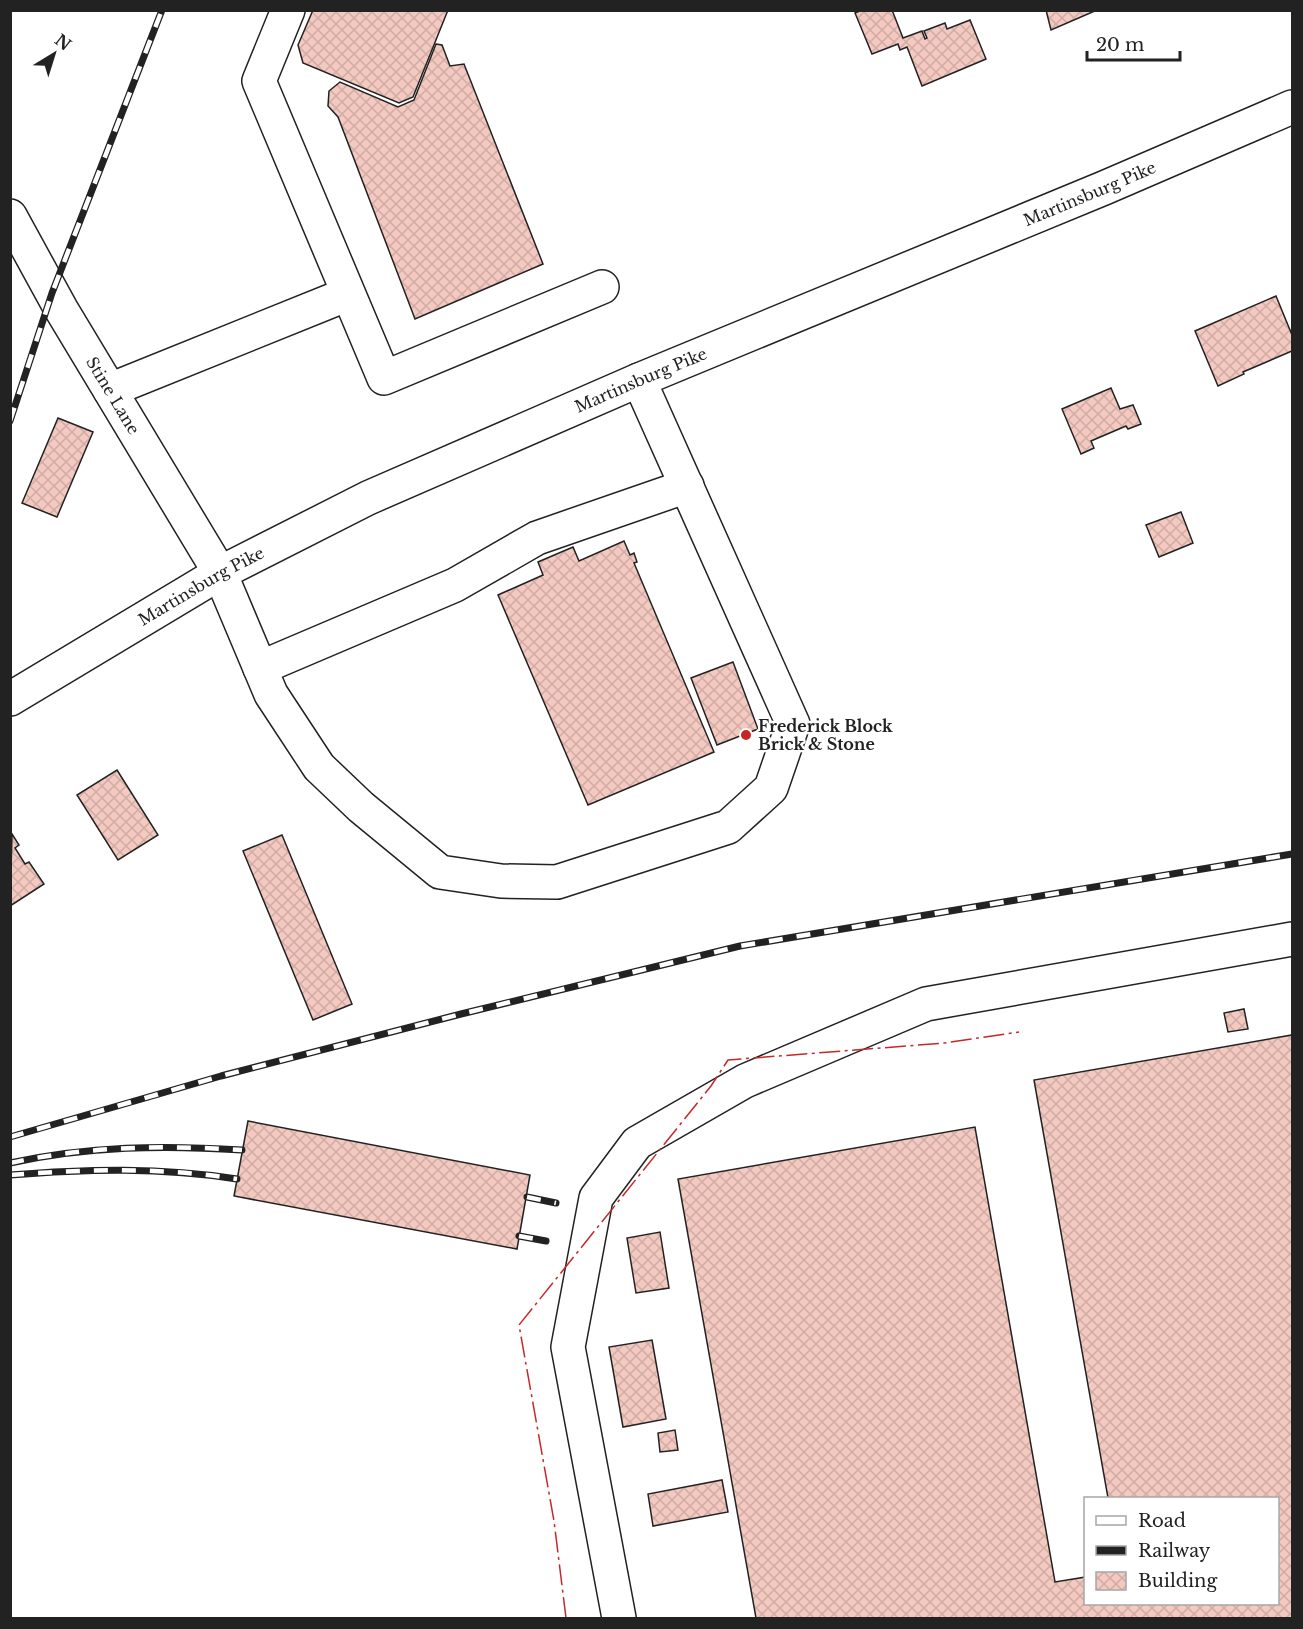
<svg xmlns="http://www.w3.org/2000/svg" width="1303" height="1629" font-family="'Libre Baskerville',serif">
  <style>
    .building { fill: url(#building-cross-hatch); stroke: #222; stroke-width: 1.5 }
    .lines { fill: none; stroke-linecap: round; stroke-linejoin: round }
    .minor-casing { stroke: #222; stroke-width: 36 }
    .major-casing { stroke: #222; stroke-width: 36 }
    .minor { stroke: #fff; stroke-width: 33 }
    .major { stroke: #fff; stroke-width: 33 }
    .rail-casing { stroke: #222; stroke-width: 7 }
    .rail { stroke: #fff; stroke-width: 4.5; stroke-dasharray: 14; stroke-linecap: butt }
    .power { stroke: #c62828; stroke-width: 1.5; stroke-dasharray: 21 4.5 3 4.5; stroke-linecap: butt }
    .poi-dot { fill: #c62828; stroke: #fff; stroke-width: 2 }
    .labels { text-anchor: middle; stroke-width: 4.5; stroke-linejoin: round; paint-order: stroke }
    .street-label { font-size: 16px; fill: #222; stroke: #fff }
    .poi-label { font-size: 16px; font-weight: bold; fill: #222; stroke: #fff; text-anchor: start }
  </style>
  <defs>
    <pattern id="building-cross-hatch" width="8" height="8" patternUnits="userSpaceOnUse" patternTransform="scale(1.5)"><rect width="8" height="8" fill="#f3c9c0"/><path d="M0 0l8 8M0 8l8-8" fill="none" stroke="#d0aca5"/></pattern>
  </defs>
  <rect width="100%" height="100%" fill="#fff"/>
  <g class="building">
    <polygon points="313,10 448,10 413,97 399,103 303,63 298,45"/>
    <polygon points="862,10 892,10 903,38 922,31 925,39 927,38 924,31 945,23 947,29 970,20 986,59 922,86 907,47 900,50 898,44 872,54 855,13"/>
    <polygon points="1046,10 1097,10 1051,30"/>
    <polygon points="436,44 442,45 450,66 464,64 543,264 415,319 338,117 328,106 329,91 340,82 398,107 414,100"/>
    <polygon points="1276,296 1292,335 1292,351 1243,372 1244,374 1218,386 1195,331"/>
    <polygon points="1111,388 1120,409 1133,405 1141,424 1128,429 1126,426 1091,441 1094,448 1081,454 1062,409"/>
    <polygon points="58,418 93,432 57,517 22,503"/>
    <polygon points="1181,512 1193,543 1159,557 1146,525"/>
    <polygon points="624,541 630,555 634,553 637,562 634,563 714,752 588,805 498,595 543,575 538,562 573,547 579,561"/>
    <polygon points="733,662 758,729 717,745 691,678"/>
    <polygon points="117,770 158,835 118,860 77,795"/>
    <polygon points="12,834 19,845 15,848 25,864 29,862 44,884 10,906"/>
    <polygon points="282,835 352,1004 313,1020 243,851"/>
    <polygon points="1244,1009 1248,1029 1228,1032 1224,1013"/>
    <polygon points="1292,1035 1292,1618 756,1618 678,1179 975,1127 1055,1582 1086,1577 1086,1604 1278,1604 1278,1498 1108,1498 1034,1080"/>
    <polygon points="248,1121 530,1175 517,1249 234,1196"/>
    <polygon points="660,1232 669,1288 636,1293 627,1238"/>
    <polygon points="652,1340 666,1419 623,1427 609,1347"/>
    <polygon points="675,1430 678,1450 660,1452 658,1433"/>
    <polygon points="722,1480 728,1512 653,1526 648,1494"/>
  </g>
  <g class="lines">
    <g class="minor-casing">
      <g id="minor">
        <polyline points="288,10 259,81 384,378 602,287"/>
        <path id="s1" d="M10,216L61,309L220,573L271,694L319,767L361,807L440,872L501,881L557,882L728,827L771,788L793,724L639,380"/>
        <polyline points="110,390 348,294"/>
        <polyline points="260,668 455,585 537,538 687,486"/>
        <polyline points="619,1618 568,1347 596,1198 637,1143 745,1081 926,1004 1292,939"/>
      </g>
    </g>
    <g class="major-casing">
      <g id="major">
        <path id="s2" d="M10,699L220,573L368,498L639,380L1104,188L1292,107"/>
      </g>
    </g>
    <use href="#minor" class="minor"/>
    <use href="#major" class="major"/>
    <g class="rail-casing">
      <g id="rail">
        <polyline points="10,421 52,293 162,10"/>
        <polyline points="10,1137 221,1076 461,1014 740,946 1292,854"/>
        <path d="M10,1163C88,1146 164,1145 242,1150"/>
        <path d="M10,1175C87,1169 161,1167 237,1179"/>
        <polyline points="527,1197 556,1203"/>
        <polyline points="519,1236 546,1241"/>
      </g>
    </g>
    <use href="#rail" class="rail"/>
    <polyline class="power" points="566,1618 554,1521 519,1325 711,1086 728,1060 944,1043 1019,1032"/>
  </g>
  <circle class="poi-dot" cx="746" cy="735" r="6"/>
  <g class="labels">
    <g class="street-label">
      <text dy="6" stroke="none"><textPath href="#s2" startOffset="1194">Martinsburg Pike</textPath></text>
      <text dy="6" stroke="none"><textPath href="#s2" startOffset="708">Martinsburg Pike</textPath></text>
      <text dy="6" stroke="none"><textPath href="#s1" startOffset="207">Stine Lane</textPath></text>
      <text dy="6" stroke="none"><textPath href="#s2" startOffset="222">Martinsburg Pike</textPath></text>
    </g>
    <g class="poi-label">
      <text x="758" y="732">Frederick Block<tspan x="758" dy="18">Brick &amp; Stone</tspan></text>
    </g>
  </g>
  <rect width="1303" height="1629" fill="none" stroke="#222222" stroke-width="24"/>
  <rect x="1084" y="1497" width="195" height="108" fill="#ffffff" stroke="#a7a7a7" stroke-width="1.5"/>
  <rect x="1096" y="1516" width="30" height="9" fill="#ffffff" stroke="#a7a7a7" stroke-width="1.5"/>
  <text x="1138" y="1527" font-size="18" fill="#222222">Road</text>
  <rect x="1096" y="1546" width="30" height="9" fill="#222222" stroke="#a7a7a7" stroke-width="1.5"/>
  <text x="1138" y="1557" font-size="18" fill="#222222">Railway</text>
  <rect x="1096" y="1572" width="30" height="18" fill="url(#building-cross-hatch)" stroke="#a7a7a7" stroke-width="1.5"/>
  <text x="1138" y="1587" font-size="18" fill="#222222">Building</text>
  <g transform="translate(54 54) rotate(38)" stroke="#ffffff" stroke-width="4.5" paint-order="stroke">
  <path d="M0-4.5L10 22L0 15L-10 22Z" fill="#222222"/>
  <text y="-9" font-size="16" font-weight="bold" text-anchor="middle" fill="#222222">N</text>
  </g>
  <path d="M1087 51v9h93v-9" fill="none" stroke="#222222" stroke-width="3"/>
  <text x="1096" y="51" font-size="18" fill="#222222" stroke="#ffffff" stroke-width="4.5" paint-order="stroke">20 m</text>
</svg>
